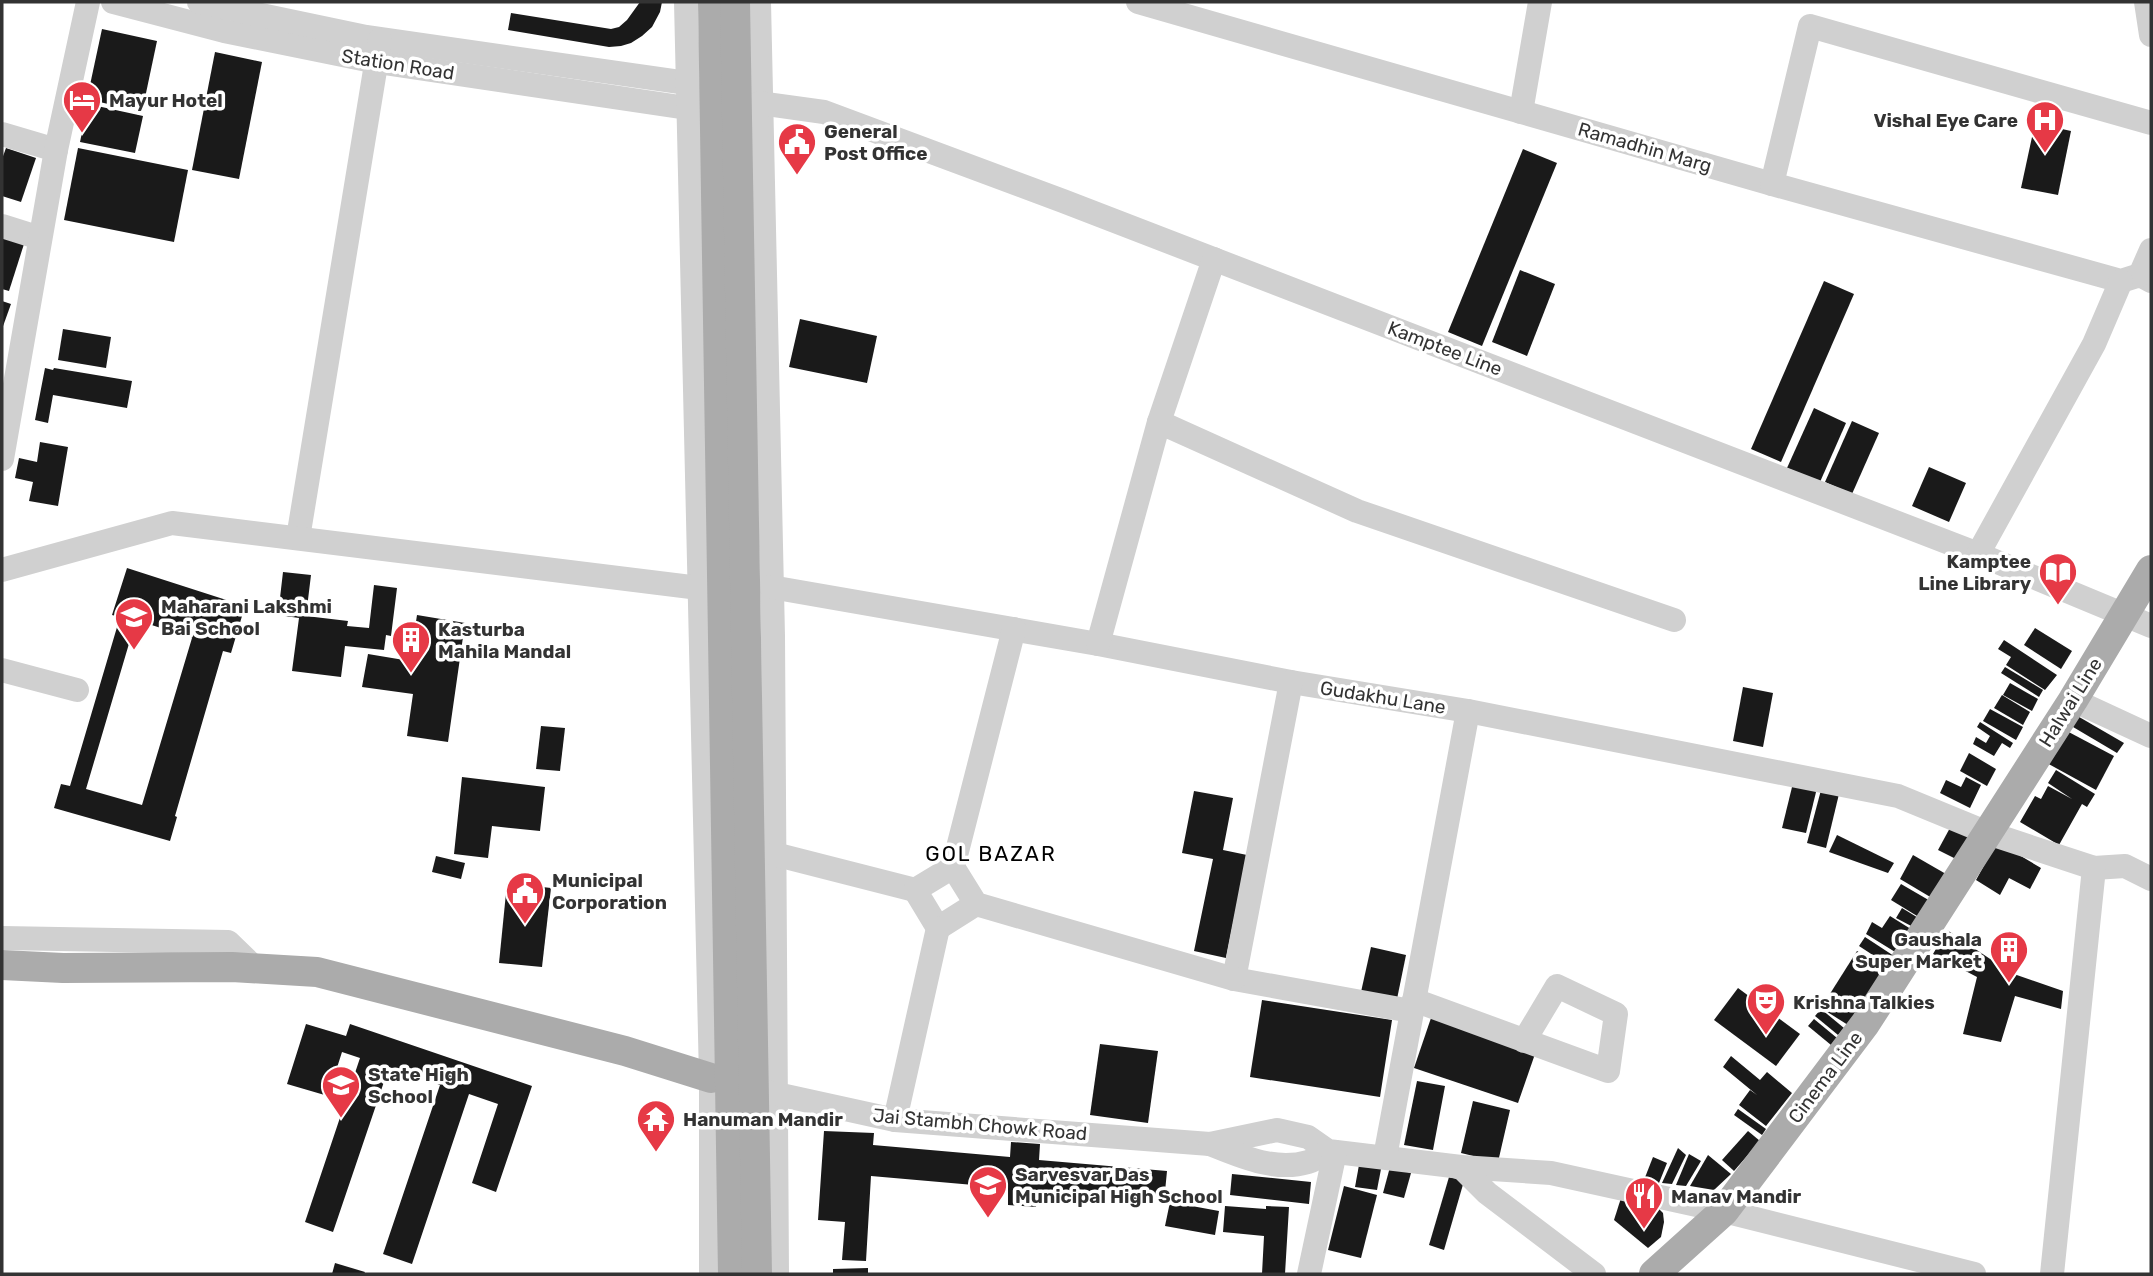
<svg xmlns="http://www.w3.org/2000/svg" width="2153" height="1276" font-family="Rubik,sans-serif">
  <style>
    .building { fill: #1a1a1a; fill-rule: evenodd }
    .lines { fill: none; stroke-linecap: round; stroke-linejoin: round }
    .minor { stroke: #d0d0d0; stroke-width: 24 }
    .major { stroke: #ababab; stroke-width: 30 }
    .major-bridge { stroke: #ababab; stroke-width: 30 }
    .labels { text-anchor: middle; stroke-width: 7; stroke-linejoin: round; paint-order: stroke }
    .street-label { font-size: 19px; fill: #333; stroke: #fff }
    .poi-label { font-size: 19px; font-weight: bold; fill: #333; stroke: #fff; text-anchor: start }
    .neighbourhood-label { font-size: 21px; letter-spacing: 2px; fill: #000; stroke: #fff }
  </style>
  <rect width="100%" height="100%" fill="#fff"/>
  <g class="building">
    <polygon points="640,2 662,2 660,12 652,27 642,36 631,43 621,46 609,47 508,30 511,13 611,29 619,27 627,20"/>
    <polygon points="102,29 157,41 142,112 87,99"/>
    <polygon points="215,52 262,62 239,179 192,170"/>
    <polygon points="88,104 143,116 135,153 80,142"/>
    <polygon points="2035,123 2071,131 2058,195 2021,188"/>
    <polygon points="6,148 36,158 21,202 2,196 2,159"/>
    <polygon points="78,148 188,170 174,242 64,220"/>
    <polygon points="1523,149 1557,163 1482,346 1448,332"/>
    <polygon points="2,237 24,244 9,291 2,289"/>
    <polygon points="1520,270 1555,284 1527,356 1492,342"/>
    <polygon points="1824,281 1854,294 1781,462 1751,449"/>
    <polygon points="2,301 11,304 2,329"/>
    <polygon points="800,319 877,336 867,383 789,367"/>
    <polygon points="63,329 111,337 106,368 58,360"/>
    <polygon points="45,368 53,370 54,368 132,381 127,408 53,395 48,423 35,420"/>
    <polygon points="1814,408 1846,423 1820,482 1787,468"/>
    <polygon points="1852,421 1879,433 1852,494 1825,482"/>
    <polygon points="40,442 68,447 58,506 29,501 33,482 15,478 19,458 37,462"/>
    <polygon points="1929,467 1966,483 1949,522 1912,506"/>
    <path d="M127,568L245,606L231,653L223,651L175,816L177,817L170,841L54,808L61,784L70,786L120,617L112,615ZM136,620L192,638L142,805L86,789Z"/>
    <polygon points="283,572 311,575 306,616 348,621 347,626 369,628 374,585 397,588 391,636 386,635 384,650 345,646 341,677 292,671 299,618 278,615"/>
    <polygon points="417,615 465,623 448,742 407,736 413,694 362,687 368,654 410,661"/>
    <polygon points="2035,628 2072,651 2061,669 2024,645"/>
    <polygon points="2004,640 2057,675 2045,690 2006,665 2011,657 1998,649"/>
    <polygon points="2005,667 2043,690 2039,697 2001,673"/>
    <polygon points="2010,683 2038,699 2032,711 2003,695"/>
    <polygon points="1743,687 1773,693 1763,747 1733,741"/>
    <polygon points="2002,695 2030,712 2023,725 1994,708"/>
    <polygon points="1990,709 2023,727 2016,740 1983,721"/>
    <polygon points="2074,714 2124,743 2117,753 2068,724"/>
    <polygon points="1980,722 2013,743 2010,748 2002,743 1994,756 1973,744 1976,737 1986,743 1990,736 1977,727"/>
    <polygon points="541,726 565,728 560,771 536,769"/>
    <polygon points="2063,729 2114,756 2096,790 2045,762"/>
    <polygon points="1969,753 1996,769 1987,786 1960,771"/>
    <polygon points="2056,770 2095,794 2087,807 2082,804 2059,845 2020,822 2035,796 2041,799 2048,786 2072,799 2048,783"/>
    <polygon points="462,777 545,787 540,831 492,826 488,858 454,854"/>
    <polygon points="1966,777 1981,785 1970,808 1940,793 1946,780 1961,787"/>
    <polygon points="1793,783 1817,788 1806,833 1782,828"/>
    <polygon points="1821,790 1839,794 1826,848 1807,843"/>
    <polygon points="1194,791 1233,798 1223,850 1247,855 1226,958 1194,951 1213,859 1182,853"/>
    <polygon points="1951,826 1970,835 1958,860 1938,850"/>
    <polygon points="1837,835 1894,863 1888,873 1829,852"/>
    <polygon points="1997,842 2041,868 2030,889 2009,878 2000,895 1976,880"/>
    <polygon points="1913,855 1946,874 1932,898 1900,879"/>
    <polygon points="436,856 465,863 461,879 432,872"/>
    <polygon points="507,883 551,888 542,967 499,963"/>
    <polygon points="1901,884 1932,902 1922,919 1891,900"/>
    <polygon points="1902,908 1920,919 1915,928 1896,918"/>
    <polygon points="1890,916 1914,931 1900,955 1866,934 1872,922 1882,928"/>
    <polygon points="1947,930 2011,973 2063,991 2061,1009 2015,996 2001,1042 1963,1034 1977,977 1933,954"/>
    <polygon points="1865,937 1894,956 1888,965 1859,946"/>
    <polygon points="1371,947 1406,955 1397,999 1361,992"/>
    <polygon points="1857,951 1884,968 1848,1025 1821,1008"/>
    <polygon points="1738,988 1800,1034 1776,1066 1714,1020"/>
    <polygon points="1262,1000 1392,1020 1380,1097 1250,1077"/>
    <polygon points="1821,1009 1844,1028 1838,1035 1815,1016"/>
    <polygon points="1431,1018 1535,1054 1518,1103 1414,1068"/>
    <polygon points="1814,1019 1837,1038 1831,1045 1808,1026"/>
    <polygon points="306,1024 346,1036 350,1024 532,1086 496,1192 472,1183 498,1104 469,1094 412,1264 383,1254 440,1085 389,1067 333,1232 305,1222 360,1058 342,1052 328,1096 287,1084"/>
    <polygon points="1100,1044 1158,1051 1148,1123 1090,1115"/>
    <polygon points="1731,1056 1760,1080 1767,1072 1792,1093 1766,1126 1739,1105 1750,1090 1757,1095 1723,1067"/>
    <polygon points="1417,1081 1445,1086 1433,1150 1404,1145"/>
    <polygon points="1473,1101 1510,1110 1498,1162 1461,1153"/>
    <polygon points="1738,1109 1766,1129 1762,1135 1734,1115"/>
    <polygon points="824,1131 874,1133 873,1145 1010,1157 1011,1142 1040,1144 1039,1160 1167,1171 1164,1202 1037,1191 1036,1207 1008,1205 1008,1188 871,1176 866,1261 842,1260 845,1222 818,1220"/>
    <polygon points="1748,1131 1760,1141 1734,1171 1722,1160"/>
    <polygon points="1678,1148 1686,1155 1672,1184 1662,1183"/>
    <polygon points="1689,1154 1701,1161 1686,1186 1676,1185"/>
    <polygon points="1708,1155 1731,1174 1714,1190 1690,1186"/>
    <polygon points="1653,1157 1667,1163 1659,1183 1644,1180"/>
    <polygon points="1359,1165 1381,1169 1377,1190 1355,1187"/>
    <polygon points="1390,1167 1411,1173 1404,1198 1383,1193"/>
    <polygon points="1232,1174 1311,1182 1309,1204 1230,1195"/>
    <polygon points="1449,1177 1464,1181 1444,1250 1429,1245"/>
    <polygon points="1344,1186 1377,1195 1361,1258 1328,1250"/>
    <polygon points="1621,1198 1659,1209 1663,1213 1664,1222 1661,1237 1648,1248 1614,1220"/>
    <polygon points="1170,1202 1219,1211 1215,1235 1165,1226"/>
    <polygon points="1225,1206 1266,1209 1266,1206 1289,1207 1285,1274 1262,1274 1264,1236 1223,1232"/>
    <polygon points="335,1263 365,1272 364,1274 332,1274"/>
    <polygon points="868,1268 868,1274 833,1274 833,1269"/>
  </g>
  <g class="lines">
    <g class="minor">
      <polyline points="113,2 224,31 377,62 687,108"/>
      <polyline points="199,2 366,37 687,83"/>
      <polyline points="686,2 711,1078 711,1274"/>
      <polyline points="759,2 773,636 777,1274"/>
      <polyline points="1138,2 1772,184 2121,281 2140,275 2151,281"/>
      <polyline points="2146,2 2151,35"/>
      <polyline points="760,103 824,112 1063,201 1978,554 2151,626"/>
      <polyline points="1521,112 1540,2"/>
      <polyline points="2,134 56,150"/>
      <polyline points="1772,184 1810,26 2151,123"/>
      <polyline points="2,226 40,238"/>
      <polyline points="2140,275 2151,250"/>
      <polyline points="1159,422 1357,511 1674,620"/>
      <polyline points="2,459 56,150 88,2"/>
      <polyline points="298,538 380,40"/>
      <polyline points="1978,554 2094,344 2121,281"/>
      <polyline points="2,570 172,523 699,588"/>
      <polyline points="771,587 1098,644 1291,682 1468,711 1898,796 1988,833 2094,868 2125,866 2151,879"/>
      <polyline points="1098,644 1159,422 1214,259"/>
      <polyline points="2,670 77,690"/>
      <polyline points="1291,682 1234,979 1411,1011"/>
      <polyline points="2073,700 2151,736"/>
      <polyline points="774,854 915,890"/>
      <polyline points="953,867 1014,629"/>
      <polyline points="976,904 938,928 915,890 953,867 976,904 1234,979"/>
      <polyline points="2,938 228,942 255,968"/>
      <polyline points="1414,1000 1608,1071 1616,1014 1557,986 1524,1041"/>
      <polyline points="736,1085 895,1120 1210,1144 1277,1130 1308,1137 1328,1151 1461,1167 1551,1173 1724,1211 1974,1274"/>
      <polyline points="895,1120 938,928"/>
      <path d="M1210,1144C1240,1156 1275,1172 1308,1162C1315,1160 1322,1155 1328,1151"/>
      <polyline points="1385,1157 1468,711"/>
      <polyline points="1461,1167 1487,1193 1594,1274"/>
      <polyline points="1309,1274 1335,1152"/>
      <polyline points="2052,1274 2094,868"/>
    </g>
    <g class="major">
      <polyline points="2,965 63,968 232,967 317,972 625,1051 711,1078"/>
      <polyline points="1654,1274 1724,1211 1865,1024 2073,700 2151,570"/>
    </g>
    <g class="major-bridge">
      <polyline points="713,2 733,1274"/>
      <polyline points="735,2 757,1274"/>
    </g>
  </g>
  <defs>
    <g id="hotel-pin" transform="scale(2.0125)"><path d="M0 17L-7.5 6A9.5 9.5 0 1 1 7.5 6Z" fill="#e63946" stroke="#fff"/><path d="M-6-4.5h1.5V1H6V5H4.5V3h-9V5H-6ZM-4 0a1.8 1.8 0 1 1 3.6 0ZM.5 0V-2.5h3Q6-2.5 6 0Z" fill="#fff"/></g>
    <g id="hospital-pin" transform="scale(2.0125)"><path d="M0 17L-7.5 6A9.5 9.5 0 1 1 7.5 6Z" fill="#e63946" stroke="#fff"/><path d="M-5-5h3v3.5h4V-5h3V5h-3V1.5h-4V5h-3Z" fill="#fff"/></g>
    <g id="civic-pin" transform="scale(2.0125)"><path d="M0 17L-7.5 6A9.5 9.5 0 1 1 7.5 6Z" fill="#e63946" stroke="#fff"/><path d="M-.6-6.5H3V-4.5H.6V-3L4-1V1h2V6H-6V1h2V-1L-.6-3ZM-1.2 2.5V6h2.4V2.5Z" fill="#fff"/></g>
    <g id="library-pin" transform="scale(2.0125)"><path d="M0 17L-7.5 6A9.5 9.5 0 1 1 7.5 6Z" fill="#e63946" stroke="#fff"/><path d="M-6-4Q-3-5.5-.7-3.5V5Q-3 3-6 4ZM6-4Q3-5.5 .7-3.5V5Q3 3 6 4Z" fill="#fff"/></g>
    <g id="school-pin" transform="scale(2.0125)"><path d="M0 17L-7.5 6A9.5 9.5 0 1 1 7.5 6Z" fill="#e63946" stroke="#fff"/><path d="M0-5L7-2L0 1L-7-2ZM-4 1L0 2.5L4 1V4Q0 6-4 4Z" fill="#fff"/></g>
    <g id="building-pin" transform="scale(2.0125)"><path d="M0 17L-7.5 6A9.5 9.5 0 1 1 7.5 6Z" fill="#e63946" stroke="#fff"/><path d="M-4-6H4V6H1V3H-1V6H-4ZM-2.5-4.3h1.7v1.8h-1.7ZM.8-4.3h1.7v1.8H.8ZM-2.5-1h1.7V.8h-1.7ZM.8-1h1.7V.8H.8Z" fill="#fff"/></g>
    <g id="theatre-pin" transform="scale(2.0125)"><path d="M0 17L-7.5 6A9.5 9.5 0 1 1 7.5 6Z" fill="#e63946" stroke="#fff"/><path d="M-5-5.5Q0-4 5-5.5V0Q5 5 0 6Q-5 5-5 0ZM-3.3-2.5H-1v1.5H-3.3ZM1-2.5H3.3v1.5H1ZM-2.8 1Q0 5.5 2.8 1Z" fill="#fff"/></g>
    <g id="temple-pin" transform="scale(2.0125)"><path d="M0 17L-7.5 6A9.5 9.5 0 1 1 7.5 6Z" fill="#e63946" stroke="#fff"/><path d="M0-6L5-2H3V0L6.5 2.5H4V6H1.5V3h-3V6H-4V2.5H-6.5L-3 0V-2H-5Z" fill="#fff"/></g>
    <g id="restaurant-pin" transform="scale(2.0125)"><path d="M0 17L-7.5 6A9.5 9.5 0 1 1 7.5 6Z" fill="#e63946" stroke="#fff"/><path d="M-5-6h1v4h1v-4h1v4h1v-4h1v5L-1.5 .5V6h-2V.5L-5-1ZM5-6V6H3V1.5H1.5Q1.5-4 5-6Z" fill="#fff"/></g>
  </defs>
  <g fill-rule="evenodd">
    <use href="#hotel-pin" x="82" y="100"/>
    <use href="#hospital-pin" x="2045" y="120"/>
    <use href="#civic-pin" x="797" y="142"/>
    <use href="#library-pin" x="2058" y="572"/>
    <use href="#school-pin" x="134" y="617"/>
    <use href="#building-pin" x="411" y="640"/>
    <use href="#civic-pin" x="525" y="891"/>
    <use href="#building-pin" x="2009" y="950"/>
    <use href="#theatre-pin" x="1766" y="1002"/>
    <use href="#school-pin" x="341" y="1085"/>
    <use href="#temple-pin" x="656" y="1119"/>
    <use href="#school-pin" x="988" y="1185"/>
    <use href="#restaurant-pin" x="1644" y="1196"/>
  </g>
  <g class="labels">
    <g class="street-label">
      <text transform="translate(398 64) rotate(9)" y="7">Station Road</text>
      <text transform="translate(1645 147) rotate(16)" y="7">Ramadhin Marg</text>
      <text transform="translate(1445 348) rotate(21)" y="7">Kamptee Line</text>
      <text transform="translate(1383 697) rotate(9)" y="7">Gudakhu Lane</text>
      <text transform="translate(2070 702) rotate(-58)" y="7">Halwai Line</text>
      <text transform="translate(1825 1077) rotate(-53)" y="7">Cinema Line</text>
      <text transform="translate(980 1124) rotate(5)" y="7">Jai Stambh Chowk Road</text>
    </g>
    <g class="poi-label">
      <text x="109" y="107">Mayur Hotel</text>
      <text x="2018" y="127" text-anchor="end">Vishal Eye Care</text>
      <text x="824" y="138">General<tspan x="824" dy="22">Post Office</tspan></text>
      <text x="2031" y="568" text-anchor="end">Kamptee<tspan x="2031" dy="22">Line Library</tspan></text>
      <text x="161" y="613">Maharani Lakshmi<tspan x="161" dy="22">Bai School</tspan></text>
      <text x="438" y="636">Kasturba<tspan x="438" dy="22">Mahila Mandal</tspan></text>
      <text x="552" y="887">Municipal<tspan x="552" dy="22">Corporation</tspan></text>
      <text x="1982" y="946" text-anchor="end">Gaushala<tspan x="1982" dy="22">Super Market</tspan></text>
      <text x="1793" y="1009">Krishna Talkies</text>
      <text x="368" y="1081">State High<tspan x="368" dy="22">School</tspan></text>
      <text x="683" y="1126">Hanuman Mandir</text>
      <text x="1015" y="1181">Sarvesvar Das<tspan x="1015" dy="22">Municipal High School</tspan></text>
      <text x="1671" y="1203">Manav Mandir</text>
    </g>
    <g class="neighbourhood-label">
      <text x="991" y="861">GOL BAZAR</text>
    </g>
  </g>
  <rect width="2153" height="1276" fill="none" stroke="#333333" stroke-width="7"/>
</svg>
